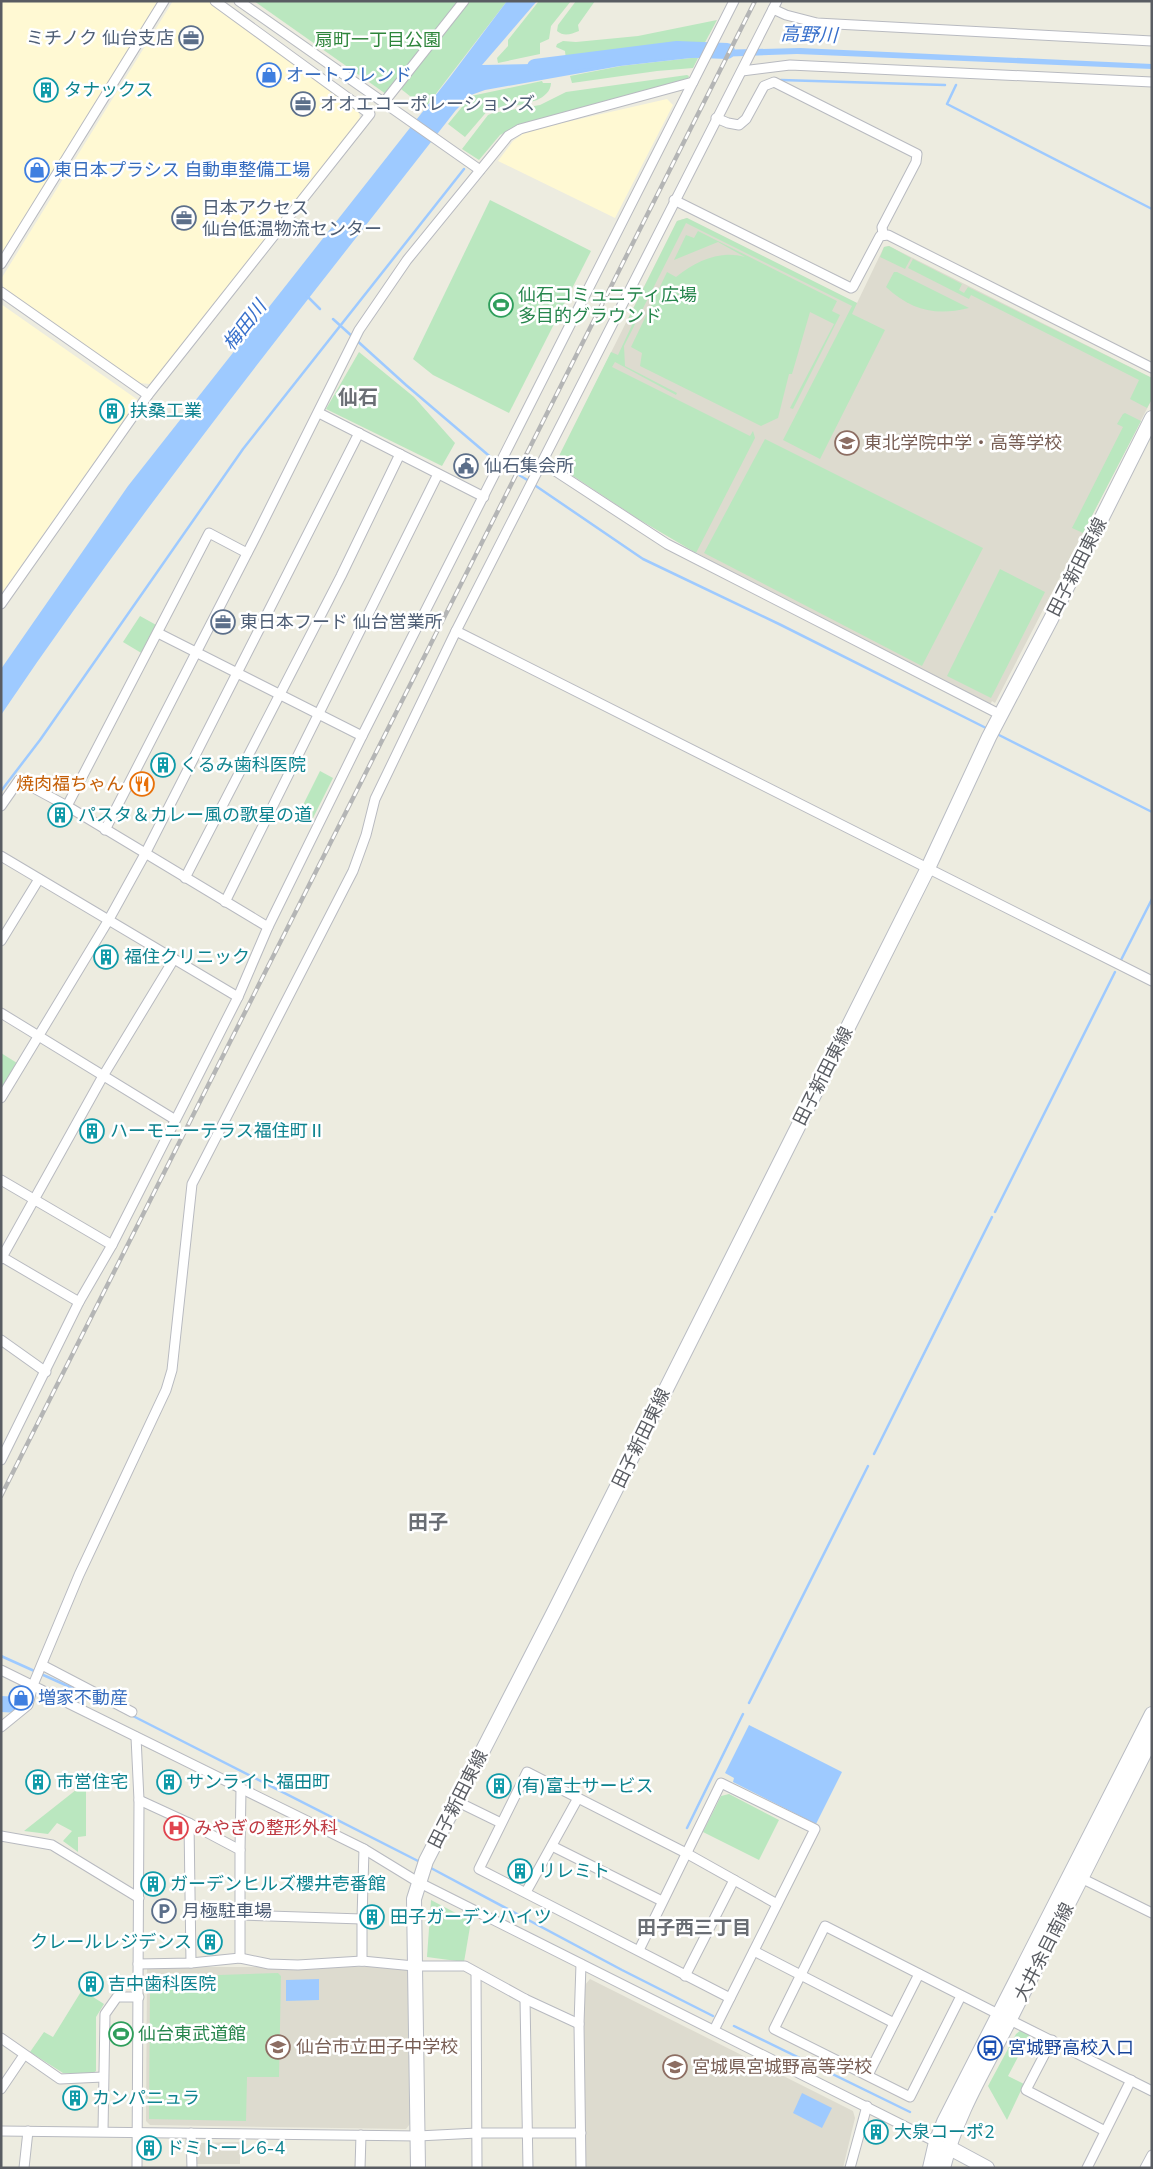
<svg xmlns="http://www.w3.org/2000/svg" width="1153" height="2169" font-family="'Nunito Sans','Noto Sans JP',sans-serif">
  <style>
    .commercial { fill: #fff9d3 }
    .education { fill: #dddbcf }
    .green { fill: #bae7bf }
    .water { fill: #9ecaff }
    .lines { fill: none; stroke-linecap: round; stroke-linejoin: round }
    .stream { stroke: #9ecaff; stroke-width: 2.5 }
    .river { stroke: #9ecaff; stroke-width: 16 }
    .street-casing { stroke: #b8bac0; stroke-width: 11 }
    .secondary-casing { stroke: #b9bcc3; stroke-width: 16 }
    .street { stroke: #fff; stroke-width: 9 }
    .secondary { stroke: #fff; stroke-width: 14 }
    .rail-casing { stroke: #b4b5b5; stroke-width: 4.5 }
    .rail { stroke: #fff; stroke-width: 2.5; stroke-dasharray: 8; stroke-linecap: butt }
    .labels { text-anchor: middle; stroke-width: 5; stroke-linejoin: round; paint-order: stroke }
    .service-label { font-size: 18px; fill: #4e5e75; stroke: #fff; text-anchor: start }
    .park-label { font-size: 18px; fill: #2e853b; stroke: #fff }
    .shop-label { font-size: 18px; fill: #366cbe; stroke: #fff; text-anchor: start }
    .culture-label { font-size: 18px; fill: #0d838f; stroke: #fff; text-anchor: start }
    .leisure-label { font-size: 18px; fill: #27864d; stroke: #fff; text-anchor: start }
    .education-label { font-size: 18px; fill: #785e54; stroke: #fff; text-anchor: start }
    .street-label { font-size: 18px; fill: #595c62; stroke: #fff }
    .food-label { font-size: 18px; fill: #c56008; stroke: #fff; text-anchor: end }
    .health-label { font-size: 18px; fill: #be3a42; stroke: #fff; text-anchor: start }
    .transit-label { font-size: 18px; fill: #164399; stroke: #fff; text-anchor: start }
    .water-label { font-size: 19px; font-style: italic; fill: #3870cb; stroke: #fff }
    .neighbourhood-label { font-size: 19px; font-weight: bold; fill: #6a6e74; stroke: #fff }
    .quarter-label { font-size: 20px; font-weight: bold; fill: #6a6e74; stroke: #fff }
  </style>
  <rect width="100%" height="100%" fill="#edece0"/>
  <g class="commercial">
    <polygon points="1,1 160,1 1,256"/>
    <polygon points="173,1 209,1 359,111 360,120 151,384 138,383 4,290 1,279"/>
    <polygon points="667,99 673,105 615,218 498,161 513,141 527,131"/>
    <polygon points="1,304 138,400 1,594"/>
  </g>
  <g class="education">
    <polygon points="687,218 857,303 884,247 889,246 1152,378 1152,399 995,703 992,701 990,705 711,561 640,520 555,464 677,221"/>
    <polygon points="147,1967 405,1967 409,1972 410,2124 406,2129 150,2125 146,2121"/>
    <polygon points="590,1979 853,2111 855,2118 843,2168 585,2168 584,1986"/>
    <polygon points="240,2142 240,2164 194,2164 194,2143"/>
  </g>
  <g class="green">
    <polygon points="254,1 458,1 386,94"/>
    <polygon points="470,1 507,1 425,108 401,89"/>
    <polygon points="539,1 571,1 551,26 549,39 540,43 540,54 498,63 497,58 508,46 508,40"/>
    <path d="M576,1H595L578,25L579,31C571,34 564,37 557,31L558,25Z"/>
    <polygon points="717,20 702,48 678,47 566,60 565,51 556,47 557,44 563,41 576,42 638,36"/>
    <polygon points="691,58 698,58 693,68 657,71 572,83 570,76 621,66"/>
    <polygon points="687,75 689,76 687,81 524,123 500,135 479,160 462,149 488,115 493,113 540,105 566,92"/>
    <path d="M542,81L543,83H551C550,106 506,106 489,109L465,137L448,124L471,96Z"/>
    <polygon points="490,200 591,251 509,413 433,375 413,359"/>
    <polygon points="687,218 857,303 852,314 885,330 820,459 783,440 852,306 686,223 624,346 625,366 677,393 676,395 615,362 612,367 750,436 753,431 755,438 696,553 640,520 555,464 611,352 618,355 632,325 627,321 677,221"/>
    <path d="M698,231L837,301L832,311L840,315L793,409L790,408L834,324L810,312L792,374H789L778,418L761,426L640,366L642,353L631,347L667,272L676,277C697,261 719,250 745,257L718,242L674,260L686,235L694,238Z"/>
    <polygon points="889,246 911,258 905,269 880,257 884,247"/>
    <polygon points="913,259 962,284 959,290 964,293 968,287 1152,378 1152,399 1147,408 1130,399 1139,380 971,295 969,299 908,268"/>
    <path d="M894,272H897L969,308C936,316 912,311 886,287Z"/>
    <polygon points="359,352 414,397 455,443 442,466 326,409"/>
    <polygon points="1125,413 1141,421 1083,533 1072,528 1123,427 1117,424 1123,414"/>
    <polygon points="765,439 983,548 922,666 704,553"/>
    <polygon points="1000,569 1045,592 991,698 947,676"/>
    <polygon points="140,616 158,626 143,654 123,642"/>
    <polygon points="320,771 333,778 311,822 298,815"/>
    <polygon points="1,1053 17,1063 1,1089"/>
    <polygon points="86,1782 86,1836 78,1837 78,1852 63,1841 72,1831 57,1823 48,1834 24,1831"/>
    <polygon points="729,1794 779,1820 759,1860 703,1832 721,1796"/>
    <polygon points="431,1900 471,1921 464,1962 427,1957"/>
    <polygon points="278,1973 281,1976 279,2077 247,2077 246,2121 149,2119 150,1988 159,1977"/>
    <polygon points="82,1990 104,2004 96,2017 96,2071 92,2074 63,2073 30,2052 44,2032 53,2037"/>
    <polygon points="1021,2030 1030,2034 1008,2076 1024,2084 1007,2120 988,2086 1016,2034"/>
  </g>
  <g class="water">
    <path d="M507,1H537L482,65L584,63L672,51L800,48L1152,64V69L797,54L691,58L620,66L485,90L471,95L456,110C301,309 142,506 1,715V669L128,486L450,77Z"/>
    <polygon points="749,1725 842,1772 816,1824 733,1782 734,1778 725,1773"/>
    <polygon points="319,1979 319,2000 286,2001 286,1980"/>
    <polygon points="802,2093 832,2108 822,2128 793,2113"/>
  </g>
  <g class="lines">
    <g class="stream">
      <polyline points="781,80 945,85"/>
      <polyline points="956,85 947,104 1152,209"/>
      <polyline points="307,296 320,309"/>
      <polyline points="333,319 406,385 494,460 529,481"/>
      <polyline points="533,484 643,559 781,625 988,729"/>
      <polyline points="997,734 1152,812"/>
      <polyline points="1,791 40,740 243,449 464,169"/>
      <polyline points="1121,960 1152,899"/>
      <polyline points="995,1212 1115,972"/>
      <polyline points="874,1454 992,1217"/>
      <polyline points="1,1656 110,1705"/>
      <polyline points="749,1703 868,1466"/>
      <polyline points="131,1715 420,1862"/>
      <polyline points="687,1828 743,1714"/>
      <polyline points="429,1867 622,1970 713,2016"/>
      <polyline points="734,2026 910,2112"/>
    </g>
    <g class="river">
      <polyline points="535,67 677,49 727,51"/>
      <polyline points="1,1704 20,1705"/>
    </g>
    <g class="street-casing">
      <g id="street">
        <polyline points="239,1 480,170"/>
        <polyline points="773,9 786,15 817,23 1152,41"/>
        <polyline points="742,71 790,65 1152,82"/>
        <polyline points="385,101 464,1"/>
        <polyline points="716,118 728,123 739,125 746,119 764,86 774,82 917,154 916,162 882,227 883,234"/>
        <polyline points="674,200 851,288 853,287 880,236 888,235 1152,368"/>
        <polyline points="1,264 164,1"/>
        <polyline points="1,292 148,395"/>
        <polyline points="319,413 484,497"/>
        <polyline points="543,463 667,544 1001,715"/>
        <polyline points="1,604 148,395 370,114 215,1"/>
        <polyline points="456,631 1152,981"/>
        <polyline points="158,633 362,736"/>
        <polyline points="1,806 19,780 67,806 268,927"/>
        <polyline points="67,806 209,533 247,553"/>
        <polyline points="105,830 256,536 359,330 407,260 508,136 520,129 693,82"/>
        <polyline points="1,856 238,997"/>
        <polyline points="185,878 341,576 400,454"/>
        <polyline points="225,902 438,474"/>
        <polyline points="1,941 39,879"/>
        <polyline points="1,1013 174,1119"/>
        <polyline points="1,1098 108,921 145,854 359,433"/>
        <polyline points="1,1180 112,1245"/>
        <polyline points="2,1257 79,1302"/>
        <polyline points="1,1259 103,1076 174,959"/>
        <polyline points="1,1340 46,1372"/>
        <polyline points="1,1460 79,1302 112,1245 238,997 268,927 362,736 734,1"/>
        <polyline points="42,1665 132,1712"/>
        <polyline points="1,1670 364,1849 418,1882 940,2144"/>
        <polyline points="1,1727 28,1705 33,1685 79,1575 166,1390 172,1370 192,1184 353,871 366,835 375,799 456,631 777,1"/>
        <polyline points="136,1737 139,1800 137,2168"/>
        <polyline points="139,1800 189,1823 191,1963"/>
        <polyline points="458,1802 501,1823"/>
        <polyline points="189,1823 240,1850 240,1958"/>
        <polyline points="1,1836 52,1845 139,1898"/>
        <polyline points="552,1846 662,1901"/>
        <polyline points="240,1850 241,1789"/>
        <polyline points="1081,1878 1152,1913"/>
        <polyline points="526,1892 578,1798"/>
        <polyline points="241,1915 362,1919 364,1849"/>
        <polyline points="639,1950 721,1783 815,1829 714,2030"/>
        <polyline points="754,1951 894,2023"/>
        <polyline points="362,1961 362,1919"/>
        <polyline points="138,1964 191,1963 240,1958 269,1964 298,1965 362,1961 414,1966 465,1966 525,1999 579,2024"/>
        <polyline points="581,1964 579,2024 581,2168"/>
        <polyline points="476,1973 477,2168"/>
        <polyline points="685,1976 734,1880"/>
        <polyline points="961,1996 910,2097 774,2029 825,1926 1000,2015"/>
        <polyline points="730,1998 479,1869 527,1772 686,1853 777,1904"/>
        <polyline points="525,1999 528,2168"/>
        <polyline points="1010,2020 1152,2091"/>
        <polyline points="1,2038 60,2079 103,2077"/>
        <polyline points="1052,2040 1026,2090 1105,2131"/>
        <polyline points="868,2075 919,1974"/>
        <polyline points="1,2089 24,2055"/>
        <polyline points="1,2131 418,2136 477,2133 581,2133"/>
        <polyline points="103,2131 105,2014 117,1997 139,1997"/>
        <polyline points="191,2133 192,2168"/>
        <polyline points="24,2168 28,2131"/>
        <polyline points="360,2168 361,2135"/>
        <polyline points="850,2168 867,2106"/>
        <polyline points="1087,2168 1131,2080"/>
        <polyline points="1145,2168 1152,2155"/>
      </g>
    </g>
    <g class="secondary-casing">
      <g id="secondary">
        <polyline points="948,2147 987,2168"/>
        <polyline points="418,2168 414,1899 426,1861 554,1612 928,868 989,737 1051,619 1152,418"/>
        <polyline points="930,2168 936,2142 944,2122 1152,1714"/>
        <path d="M943,2168C957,2111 989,2062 1015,2009C1061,1919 1106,1828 1152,1738"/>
      </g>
    </g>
    <use href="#street" class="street"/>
    <use href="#secondary" class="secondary"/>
    <g class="rail-casing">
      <polyline id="rail" points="1,1496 755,1"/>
    </g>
    <use href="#rail" class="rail"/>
  </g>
  <defs>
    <g id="office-ring" transform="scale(1.25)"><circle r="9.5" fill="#fff" stroke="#5c6f8a" stroke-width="1.5"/><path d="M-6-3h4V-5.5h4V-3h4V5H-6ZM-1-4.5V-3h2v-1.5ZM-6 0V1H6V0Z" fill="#5c6f8a"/></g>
    <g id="shop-ring" transform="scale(1.25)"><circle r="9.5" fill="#fff" stroke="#3f7fe0" stroke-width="1.5"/><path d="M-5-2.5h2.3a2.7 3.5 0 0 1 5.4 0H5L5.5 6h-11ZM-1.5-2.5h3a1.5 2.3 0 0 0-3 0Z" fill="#3f7fe0"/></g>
    <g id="building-ring" transform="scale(1.25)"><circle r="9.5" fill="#fff" stroke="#0f9aa8" stroke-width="1.5"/><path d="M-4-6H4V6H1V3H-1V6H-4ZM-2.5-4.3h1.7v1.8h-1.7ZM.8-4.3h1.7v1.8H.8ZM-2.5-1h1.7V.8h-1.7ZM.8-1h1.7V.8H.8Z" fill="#0f9aa8"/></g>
    <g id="stadium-ring" transform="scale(1.25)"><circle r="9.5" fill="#fff" stroke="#2e9e5b" stroke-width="1.5"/><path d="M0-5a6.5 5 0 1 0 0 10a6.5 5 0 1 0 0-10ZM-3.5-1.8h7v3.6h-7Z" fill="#2e9e5b"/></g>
    <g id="school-ring" transform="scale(1.25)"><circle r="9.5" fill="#fff" stroke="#8d6e63" stroke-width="1.5"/><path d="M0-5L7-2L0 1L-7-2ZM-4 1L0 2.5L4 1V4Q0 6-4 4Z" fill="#8d6e63"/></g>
    <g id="civic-ring" transform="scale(1.25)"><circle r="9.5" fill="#fff" stroke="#5c6f8a" stroke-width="1.5"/><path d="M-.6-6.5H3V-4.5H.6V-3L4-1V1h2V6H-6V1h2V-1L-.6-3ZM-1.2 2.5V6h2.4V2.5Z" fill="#5c6f8a"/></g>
    <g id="restaurant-ring" transform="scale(1.25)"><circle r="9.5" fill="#fff" stroke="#e8710a" stroke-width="1.5"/><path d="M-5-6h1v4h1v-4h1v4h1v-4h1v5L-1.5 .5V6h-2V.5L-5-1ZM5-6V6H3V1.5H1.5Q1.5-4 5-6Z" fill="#e8710a"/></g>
    <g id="hospital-ring" transform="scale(1.25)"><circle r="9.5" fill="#fff" stroke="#e0444e" stroke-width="1.5"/><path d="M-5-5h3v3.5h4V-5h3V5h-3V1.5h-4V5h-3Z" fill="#e0444e"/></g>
    <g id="parking-ring" transform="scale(1.25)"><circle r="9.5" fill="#fff" stroke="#5c6f8a" stroke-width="1.5"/><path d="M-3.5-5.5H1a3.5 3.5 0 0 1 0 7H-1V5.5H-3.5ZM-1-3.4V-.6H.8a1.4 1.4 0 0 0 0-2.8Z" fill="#5c6f8a"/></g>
    <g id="bus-ring" transform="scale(1.25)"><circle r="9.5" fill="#fff" stroke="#1a4fb4" stroke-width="1.5"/><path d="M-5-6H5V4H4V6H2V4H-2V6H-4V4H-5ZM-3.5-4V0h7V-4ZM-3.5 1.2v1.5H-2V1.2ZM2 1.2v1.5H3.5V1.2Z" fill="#1a4fb4"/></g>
  </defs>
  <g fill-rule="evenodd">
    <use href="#office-ring" x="191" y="38"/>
    <use href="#shop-ring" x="269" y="75"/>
    <use href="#building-ring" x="46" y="90"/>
    <use href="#office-ring" x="303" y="104"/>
    <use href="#shop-ring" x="37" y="170"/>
    <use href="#office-ring" x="184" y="218"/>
    <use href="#stadium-ring" x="501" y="305"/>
    <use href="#building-ring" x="112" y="411"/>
    <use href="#school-ring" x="847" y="443"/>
    <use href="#civic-ring" x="466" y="466"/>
    <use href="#office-ring" x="223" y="622"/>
    <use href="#building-ring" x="163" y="765"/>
    <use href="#restaurant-ring" x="142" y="784"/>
    <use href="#building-ring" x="60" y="815"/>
    <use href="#building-ring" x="106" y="957"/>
    <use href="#building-ring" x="92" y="1131"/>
    <use href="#shop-ring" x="21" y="1698"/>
    <use href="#building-ring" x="38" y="1782"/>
    <use href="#building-ring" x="169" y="1782"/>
    <use href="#building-ring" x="499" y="1786"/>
    <use href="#hospital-ring" x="176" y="1828"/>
    <use href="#building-ring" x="520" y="1871"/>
    <use href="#building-ring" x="153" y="1884"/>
    <use href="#parking-ring" x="164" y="1911"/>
    <use href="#building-ring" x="372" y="1917"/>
    <use href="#building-ring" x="210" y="1942"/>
    <use href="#building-ring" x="91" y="1984"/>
    <use href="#stadium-ring" x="121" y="2034"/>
    <use href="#school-ring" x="278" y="2047"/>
    <use href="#bus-ring" x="990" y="2048"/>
    <use href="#school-ring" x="675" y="2067"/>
    <use href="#building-ring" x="75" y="2098"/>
    <use href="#building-ring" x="876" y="2132"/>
    <use href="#building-ring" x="149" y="2148"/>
  </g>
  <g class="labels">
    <g class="service-label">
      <text x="174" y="44" text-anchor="end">ミチノク 仙台支店</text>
      <text x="320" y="110">オオエコーポレーションズ</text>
      <text x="202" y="214">日本アクセス<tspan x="202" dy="21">仙台低温物流センター</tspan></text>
      <text x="484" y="472">仙石集会所</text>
      <text x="240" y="628">東日本フード 仙台営業所</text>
      <text x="182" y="1917">月極駐車場</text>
    </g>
    <g class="park-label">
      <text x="378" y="46">扇町一丁目公園</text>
    </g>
    <g class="shop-label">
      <text x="286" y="81">オートフレンド</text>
      <text x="54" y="176">東日本プラシス 自動車整備工場</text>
      <text x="38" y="1704">増家不動産</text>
    </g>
    <g class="culture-label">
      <text x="64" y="96">タナックス</text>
      <text x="130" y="417">扶桑工業</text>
      <text x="180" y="771">くるみ歯科医院</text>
      <text x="78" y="821">パスタ＆カレー風の歌星の道</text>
      <text x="124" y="963">福住クリニック</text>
      <text x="110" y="1137">ハーモニーテラス福住町Ⅱ</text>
      <text x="56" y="1788">市営住宅</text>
      <text x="186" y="1788">サンライト福田町</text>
      <text x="516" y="1792">(有)富士サービス</text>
      <text x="538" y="1877">リレミト</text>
      <text x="170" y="1890">ガーデンヒルズ櫻井壱番館</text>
      <text x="390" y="1923">田子ガーデンハイツ</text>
      <text x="192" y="1948" text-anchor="end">クレールレジデンス</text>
      <text x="108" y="1990">吉中歯科医院</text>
      <text x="92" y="2104">カンパニュラ</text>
      <text x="894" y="2138">大泉コーポ2</text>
      <text x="166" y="2154">ドミトーレ6-4</text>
    </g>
    <g class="leisure-label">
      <text x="518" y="301">仙石コミュニティ広場<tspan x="518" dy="21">多目的グラウンド</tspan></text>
      <text x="138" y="2040">仙台東武道館</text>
    </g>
    <g class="education-label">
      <text x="864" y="449">東北学院中学・高等学校</text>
      <text x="296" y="2053">仙台市立田子中学校</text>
      <text x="692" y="2073">宮城県宮城野高等学校</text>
    </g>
    <g class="street-label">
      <text transform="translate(1077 567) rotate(-63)" y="6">田子新田東線</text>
      <text transform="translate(823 1076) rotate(-63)" y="6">田子新田東線</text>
      <text transform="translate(641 1438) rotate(-64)" y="6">田子新田東線</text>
      <text transform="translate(458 1799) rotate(-63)" y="6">田子新田東線</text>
      <text transform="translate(1044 1952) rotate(-63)" y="6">大井余目南線</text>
    </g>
    <g class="food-label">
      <text x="124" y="790">焼肉福ちゃん</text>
    </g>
    <g class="health-label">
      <text x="194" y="1834">みやぎの整形外科</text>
    </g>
    <g class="transit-label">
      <text x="1008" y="2054">宮城野高校入口</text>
    </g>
    <g class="water-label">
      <text transform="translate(809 34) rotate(2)" y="7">高野川</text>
      <text transform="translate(244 325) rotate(-52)" y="7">梅田川</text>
    </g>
    <g class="neighbourhood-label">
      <text x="694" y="1934">田子西三丁目</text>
    </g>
    <g class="quarter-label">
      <text x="358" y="404">仙石</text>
      <text x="428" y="1529">田子</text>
    </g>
  </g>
  <rect width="1153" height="2169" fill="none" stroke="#595c62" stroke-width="5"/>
</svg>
